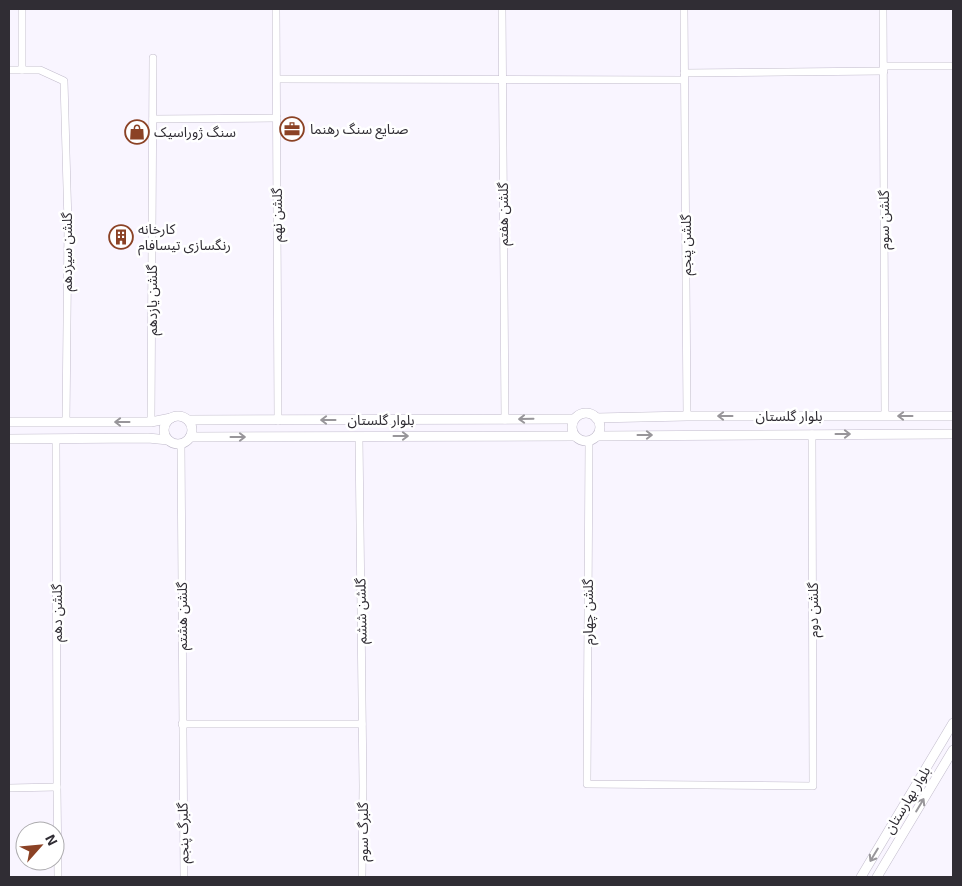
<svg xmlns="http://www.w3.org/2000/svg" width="962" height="886" font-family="'Exo 2','Noto Sans Arabic',sans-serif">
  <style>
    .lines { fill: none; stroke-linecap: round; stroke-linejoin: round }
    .minor-casing { stroke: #c2bccc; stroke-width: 8 }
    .tertiary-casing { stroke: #c2bccc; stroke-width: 10 }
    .minor { stroke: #fff; stroke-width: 7 }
    .tertiary { stroke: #fff; stroke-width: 9 }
    .oneway { stroke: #98969a }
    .labels { text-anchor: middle; stroke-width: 5; stroke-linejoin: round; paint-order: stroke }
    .poi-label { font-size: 14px; fill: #302d34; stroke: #fff; text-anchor: start }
    .street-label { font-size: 14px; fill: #302d34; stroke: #fff }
  </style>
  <rect width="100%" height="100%" fill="#f9f5ff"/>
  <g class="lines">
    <g class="minor-casing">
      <g id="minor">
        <polyline points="276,9 278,421"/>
        <polyline points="502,9 505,420"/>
        <polyline points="684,9 687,416"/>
        <polyline points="883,9 885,416"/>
        <polyline points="884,66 953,66"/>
        <polyline points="9,70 40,70 64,81 68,224 66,422"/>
        <polyline points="22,70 22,9"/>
        <polyline points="684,73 884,71"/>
        <polyline points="277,79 684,80"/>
        <polyline points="153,119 277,118"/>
        <polyline points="151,422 153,58"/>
        <polyline points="359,437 363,786 362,877"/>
        <polyline points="56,439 57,787 58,877"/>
        <polyline points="589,441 587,784 813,786 812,434"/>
        <polyline points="181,443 184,877"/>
        <polyline points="182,724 362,724"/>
        <polyline points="9,788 57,787"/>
      </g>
    </g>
    <g class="tertiary-casing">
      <g id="tertiary">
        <circle cx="586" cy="427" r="14"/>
        <circle cx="178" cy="430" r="14"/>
        <polyline points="596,418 687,416 953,416"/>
        <polyline points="188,420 574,419"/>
        <polyline points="9,422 151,422 171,418"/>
        <polyline points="597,436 953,434"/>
        <polyline points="190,437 574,436"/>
        <polyline points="9,439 148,438 168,440"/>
        <polyline points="861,877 953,723"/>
        <polyline points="877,877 953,750"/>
      </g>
    </g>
    <use href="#minor" class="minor"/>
    <use href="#tertiary" class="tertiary"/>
  </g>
  <defs><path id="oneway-shaft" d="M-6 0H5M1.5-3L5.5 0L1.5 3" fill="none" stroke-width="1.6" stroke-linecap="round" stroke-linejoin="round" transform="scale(1.25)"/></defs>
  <g class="oneway">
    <use href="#oneway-shaft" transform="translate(725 416) rotate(180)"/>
    <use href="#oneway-shaft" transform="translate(905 416) rotate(-180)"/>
    <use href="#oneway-shaft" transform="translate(526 419) rotate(179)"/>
    <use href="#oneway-shaft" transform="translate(328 420) rotate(180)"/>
    <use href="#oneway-shaft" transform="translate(122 422) rotate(180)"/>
    <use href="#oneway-shaft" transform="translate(843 434)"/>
    <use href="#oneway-shaft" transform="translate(645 435)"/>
    <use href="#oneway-shaft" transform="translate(401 436)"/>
    <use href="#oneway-shaft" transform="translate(238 437)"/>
    <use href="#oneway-shaft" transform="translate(920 805) rotate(-59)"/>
    <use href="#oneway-shaft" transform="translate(874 855) rotate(121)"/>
  </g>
  <defs>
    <g id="office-ring" transform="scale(1.25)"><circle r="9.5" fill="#fff" stroke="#8b4225" stroke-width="1.5"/><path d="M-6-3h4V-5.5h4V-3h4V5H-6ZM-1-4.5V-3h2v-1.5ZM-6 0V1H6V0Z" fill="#8b4225"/></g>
    <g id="shop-ring" transform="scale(1.25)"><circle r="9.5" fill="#fff" stroke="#8b4225" stroke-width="1.5"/><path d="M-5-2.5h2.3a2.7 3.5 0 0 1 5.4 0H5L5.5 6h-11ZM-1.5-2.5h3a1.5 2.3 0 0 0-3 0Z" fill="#8b4225"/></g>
    <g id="building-ring" transform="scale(1.25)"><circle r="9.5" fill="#fff" stroke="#8b4225" stroke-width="1.5"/><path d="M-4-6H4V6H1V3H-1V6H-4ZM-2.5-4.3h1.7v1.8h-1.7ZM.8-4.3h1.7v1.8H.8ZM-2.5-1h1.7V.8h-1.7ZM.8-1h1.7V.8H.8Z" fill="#8b4225"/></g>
  </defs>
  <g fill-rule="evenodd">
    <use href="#office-ring" x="292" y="129"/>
    <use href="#shop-ring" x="137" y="132"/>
    <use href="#building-ring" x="121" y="237"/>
  </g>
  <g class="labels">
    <g class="poi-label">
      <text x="310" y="134">صنایع سنگ رهنما</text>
      <text x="154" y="137">سنگ ژوراسیک</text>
      <text x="138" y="234">کارخانه<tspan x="138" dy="16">رنگسازی تیسافام</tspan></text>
    </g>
    <g class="street-label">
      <text transform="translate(503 214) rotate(-90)" y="5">گلشن هفتم</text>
      <text transform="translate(277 215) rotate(-90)" y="5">گلشن نهم</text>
      <text transform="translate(884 220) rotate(-90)" y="5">گلشن سوم</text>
      <text transform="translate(686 245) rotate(-90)" y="5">گلشن پنجم</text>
      <text transform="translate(67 252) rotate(-90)" y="5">گلشن سیزدهم</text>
      <text transform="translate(152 300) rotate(-90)" y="5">گلشن یازدهم</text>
      <text x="789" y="421">بلوار گلستان</text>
      <text x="381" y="425">بلوار گلستان</text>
      <text transform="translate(813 610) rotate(-90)" y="5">گلشن دوم</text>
      <text transform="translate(361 611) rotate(-91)" y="5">گلشن ششم</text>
      <text transform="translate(588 612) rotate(-90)" y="5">گلشن چهارم</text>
      <text transform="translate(57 613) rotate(-90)" y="5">گلشن دهم</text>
      <text transform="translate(182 616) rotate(-90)" y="5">گلشن هشتم</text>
      <text transform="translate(907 800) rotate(-59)" y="5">بلوار بهارستان</text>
      <text transform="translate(363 832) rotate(-90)" y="5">گلبرگ سوم</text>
      <text transform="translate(183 833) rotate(-91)" y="5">گلبرگ پنجم</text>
    </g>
  </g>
  <rect width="962" height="886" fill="none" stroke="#302d34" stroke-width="20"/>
  <g transform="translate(40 846) rotate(63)"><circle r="24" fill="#ffffff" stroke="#acabae"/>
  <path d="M0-4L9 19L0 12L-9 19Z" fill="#8b4225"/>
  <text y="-8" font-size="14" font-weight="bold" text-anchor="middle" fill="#302d34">N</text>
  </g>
</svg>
